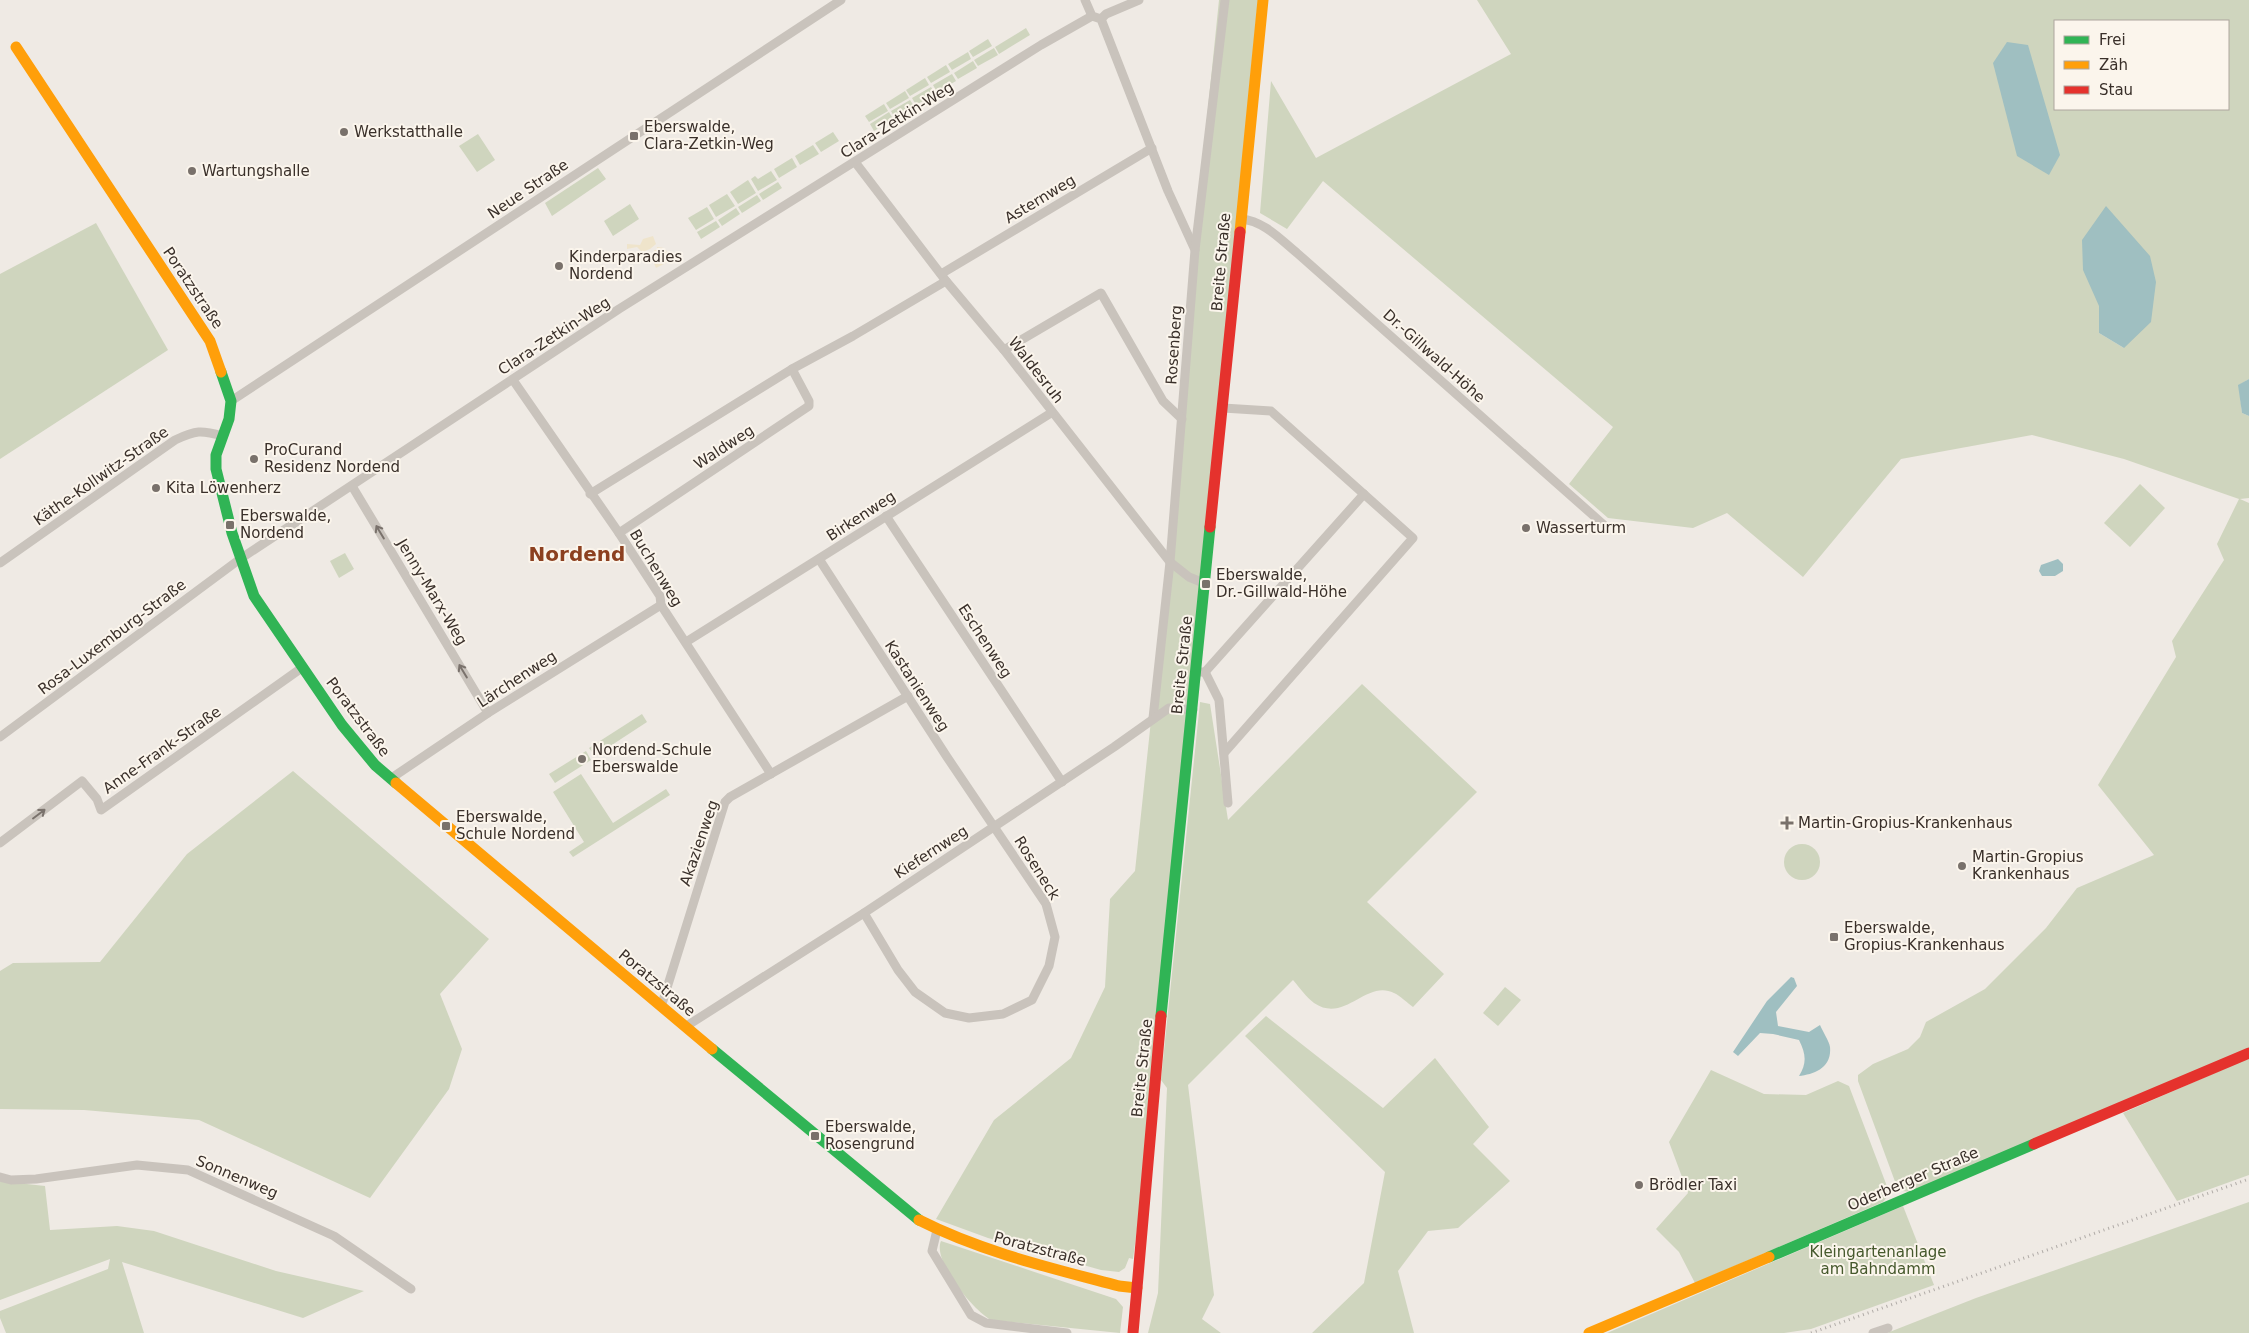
<svg xmlns="http://www.w3.org/2000/svg" width="2249" height="1333" font-family="'DejaVu Sans',sans-serif">
  <style>
    .green { fill: #cfd5be; fill-rule: evenodd }
    .sand { fill: #efe4cb }
    .water { fill: #9fbfc1 }
    .lines { fill: none; stroke-linecap: round; stroke-linejoin: round }
    .street { stroke: #c9c3bc; stroke-width: 9 }
    .fast { stroke: #30b455; stroke-width: 11 }
    .slow { stroke: #ff9f0a; stroke-width: 11 }
    .jam { stroke: #e5322d; stroke-width: 11 }
    .rail { stroke: #b0aba7; stroke-width: 3; stroke-dasharray: 1 4; stroke-linecap: butt }
    .oneway { stroke: #7a726c }
    .poi-dot { fill: #79716b; stroke: #fbf5ec; stroke-width: 2 }
    .labels { text-anchor: middle; stroke-width: 4; stroke-linejoin: round; paint-order: stroke }
    .street-label { font-size: 15px; fill: #3a302a; stroke: #fbf5ec }
    .poi-label { font-size: 15px; fill: #3a302a; stroke: #fbf5ec; text-anchor: start }
    .park-label { font-size: 15px; fill: #46592d; stroke: #fbf5ec }
    .district-label { font-size: 20px; font-weight: bold; fill: #8c4020; stroke: #fbf5ec }
  </style>
  <rect width="100%" height="100%" fill="#efeae4"/>
  <g class="green">
    <polygon points="1219,0 1258,0 1140,1206 1133,1259 1129,1258 1125,1268 1119,1272 1101,1270 988,1238 936,1219 994,1120 1071,1058 1105,987 1110,899 1135,871 1169,551 1195,235"/>
    <path d="M1477,0H2249V379L2239,385L2242,413L2249,416V498L2240,499L2249,503V1048L1913,1192L1902,1191L1897,1187L1858,1081V1075L1873,1064L1908,1049L1920,1037L1926,1022L1985,989L2046,928L2077,888L2154,855L2098,785L2176,657L2172,641L2224,560L2217,544L2239,499L2124,459L2032,435L1901,459L1803,577L1727,513L1693,528L1608,518L1569,484L1613,427L1323,181L1287,229L1260,213L1271,81L1316,158L1511,54ZM2055,21H2228V109H2055ZM2099,306L2124,348L2099,333Z"/>
    <polygon points="1026,28 1030,35 999,54 995,47"/>
    <polygon points="988,39 992,46 973,57 969,51"/>
    <polygon points="994,48 998,55 978,66 974,60"/>
    <polygon points="968,52 971,59 952,70 948,64"/>
    <polygon points="973,61 977,68 958,79 954,73"/>
    <polygon points="946,65 950,72 931,83 927,77"/>
    <polygon points="952,74 956,81 937,92 933,85"/>
    <polygon points="925,78 929,85 910,96 906,90"/>
    <polygon points="931,87 935,94 916,105 912,98"/>
    <polygon points="905,91 909,98 890,109 886,103"/>
    <polygon points="910,100 914,106 895,118 891,111"/>
    <polygon points="884,104 888,111 869,122 865,116"/>
    <polygon points="889,112 893,119 874,131 870,124"/>
    <polygon points="833,132 839,141 821,152 815,143"/>
    <polygon points="478,134 495,160 477,172 459,146"/>
    <polygon points="813,145 819,154 800,165 795,156"/>
    <polygon points="792,158 797,167 779,178 774,169"/>
    <polygon points="598,168 606,179 552,216 545,203"/>
    <polygon points="771,171 777,180 758,191 751,179 755,176 758,179"/>
    <polygon points="748,180 756,193 738,204 730,192"/>
    <polygon points="778,182 782,188 763,200 759,194"/>
    <polygon points="727,194 735,206 716,217 709,205"/>
    <polygon points="757,195 761,201 742,213 738,207"/>
    <polygon points="630,204 639,219 613,236 604,221"/>
    <polygon points="707,207 714,219 696,230 688,218"/>
    <polygon points="736,208 740,214 722,226 718,220"/>
    <polygon points="716,221 720,227 701,239 697,232"/>
    <polygon points="96,223 168,350 0,459 0,274"/>
    <polygon points="2140,484 2165,508 2130,547 2104,523"/>
    <polygon points="345,553 354,569 339,578 330,561"/>
    <path d="M1362,684L1477,792L1367,902L1444,974L1413,1007C1407,1003 1401,996 1394,993C1366,979 1345,1024 1314,1003C1306,997 1300,988 1293,980L1188,1085L1214,1295L1202,1319L1221,1333H1148L1158,1293L1167,1088L1161,1080L1200,702L1210,704L1228,820Z"/>
    <polygon points="642,714 647,722 595,756 589,748"/>
    <polygon points="586,751 591,760 555,783 549,774"/>
    <polygon points="293,771 489,939 440,994 462,1049 449,1089 370,1198 199,1120 84,1110 0,1109 0,971 13,963 100,962 187,854"/>
    <polygon points="581,774 613,823 666,789 670,795 573,857 569,852 584,842 553,792"/>
    <circle cx="1802" cy="862" r="18"/>
    <polygon points="1505,987 1521,1000 1498,1026 1483,1013"/>
    <polygon points="1266,1016 1383,1108 1435,1058 1489,1127 1473,1144 1510,1181 1458,1228 1428,1231 1398,1271 1414,1333 1312,1333 1364,1283 1385,1172 1245,1036"/>
    <polygon points="2249,1058 2249,1175 2177,1201 2123,1113"/>
    <polygon points="1711,1070 1764,1094 1806,1095 1838,1081 1849,1086 1888,1189 1887,1197 1883,1202 1695,1283 1679,1252 1656,1229 1688,1193 1669,1142"/>
    <polygon points="0,1181 45,1186 50,1230 117,1226 154,1231 276,1271 364,1291 303,1318 122,1262 144,1333 6,1333 0,1318 0,1311 108,1269 110,1259 0,1300"/>
    <polygon points="2249,1202 2249,1333 1887,1333 1976,1298"/>
    <polygon points="1903,1206 1934,1285 1811,1329 1784,1333 1607,1333"/>
    <path d="M941,1241L1116,1299L1123,1307L1120,1333L991,1320C974,1311 932,1261 941,1241Z"/>
  </g>
  <g class="sand">
    <polygon points="653,236 656,244 650,249 642,252 637,247 627,249 627,244 640,245 643,239"/>
    <polygon points="657,247 664,248 672,260 656,268 652,259 656,254 654,250 657,250"/>
  </g>
  <g class="water">
    <polygon points="2007,42 2028,45 2060,155 2049,175 2017,156 1993,63"/>
    <polygon points="2106,206 2150,256 2156,282 2151,322 2124,348 2099,333 2099,306 2083,270 2082,240"/>
    <polygon points="2249,379 2249,416 2242,413 2238,385"/>
    <polygon points="2058,559 2063,564 2063,571 2055,576 2042,576 2039,571 2041,565"/>
    <path d="M1791,977L1794,978L1797,986L1776,1012L1778,1026L1809,1032L1820,1025C1823,1032 1829,1041 1830,1047C1832,1068 1814,1074 1799,1076C1807,1063 1806,1054 1799,1040L1773,1034L1760,1033L1738,1056L1733,1052L1767,1001Z"/>
  </g>
  <g class="lines">
    <g class="street">
      <polyline points="1085,0 1092,16 1101,19 1168,191 1195,250 1170,562 1153,718"/>
      <polyline points="1101,19 1106,14 1139,0"/>
      <polyline points="855,162 946,281 1004,350 1170,562 1189,577 1206,584"/>
      <path d="M1241,219C1264,221 1280,239 1297,253L1604,525"/>
      <polyline points="1195,250 1225,0"/>
      <polyline points="941,274 1152,148"/>
      <polyline points="1004,350 1101,293 1163,401 1182,419"/>
      <polyline points="513,380 619,533 660,596 661,605 771,774"/>
      <polyline points="231,401 841,0"/>
      <polyline points="1223,408 1271,411 1413,538 1224,753"/>
      <polyline points="352,486 488,713"/>
      <polyline points="590,494 792,369 853,336 946,281"/>
      <polyline points="886,516 1062,782"/>
      <polyline points="619,533 809,406 809,401 792,369"/>
      <polyline points="819,559 947,757 1046,904 1055,937 1049,966 1032,1000 1003,1014 969,1018 945,1013 915,992 898,970 864,913"/>
      <path d="M0,563L175,440C196,430 201,430 223,436"/>
      <polyline points="686,642 1051,413"/>
      <polyline points="1197,672 1205,672 1364,494"/>
      <polyline points="1205,672 1219,700 1228,803"/>
      <polyline points="0,737 240,559 619,309 1041,45 1092,16"/>
      <polyline points="390,779 488,713 661,605"/>
      <polyline points="0,843 82,781 97,799 101,810 303,667"/>
      <polyline points="661,1007 725,802 730,797 908,696"/>
      <polyline points="685,1027 864,913 1114,747 1169,708 1193,710"/>
      <polyline points="0,1177 11,1180 36,1179 137,1165 188,1170 334,1236 411,1289"/>
      <polyline points="937,1230 932,1251 971,1315 986,1323 1067,1333"/>
      <polyline points="1873,1333 1888,1328"/>
    </g>
    <g class="fast">
      <polyline points="221,372 231,401 229,419 216,455 216,469 232,533 254,596 342,725 375,765 396,783"/>
      <polyline points="1161,1016 1210,527"/>
      <polyline points="712,1049 919,1220"/>
      <polyline points="1769,1257 2034,1144"/>
    </g>
    <g class="slow">
      <polyline points="16,47 210,341 221,372"/>
      <polyline points="1240,232 1263,0"/>
      <polyline points="396,783 712,1049"/>
      <path d="M919,1220C982,1252 1051,1268 1119,1286L1137,1288"/>
      <polyline points="1589,1333 1769,1257"/>
    </g>
    <g class="jam">
      <polyline points="1210,527 1240,232"/>
      <polyline points="2034,1144 2249,1053"/>
      <polyline points="1133,1333 1161,1016"/>
    </g>
    <polyline class="rail" points="1811,1333 2249,1179"/>
  </g>
  <defs><path id="oneway-shaft" d="M-6 0H5M1.5-3L5.5 0L1.5 3" fill="none" stroke-width="1.6" stroke-linecap="round" stroke-linejoin="round" transform="scale(1.25)"/></defs>
  <g class="oneway">
    <use href="#oneway-shaft" transform="translate(380 532) rotate(-121)"/>
    <use href="#oneway-shaft" transform="translate(463 671) rotate(-121)"/>
    <use href="#oneway-shaft" transform="translate(39 814) rotate(-37)"/>
  </g>
  <g class="poi-dot">
    <circle cx="344" cy="132" r="5"/>
    <rect x="629" y="131" width="10" height="10" rx="2.5"/>
    <circle cx="192" cy="171" r="5"/>
    <circle cx="559" cy="266" r="5"/>
    <circle cx="254" cy="459" r="5"/>
    <circle cx="156" cy="488" r="5"/>
    <rect x="225" y="520" width="10" height="10" rx="2.5"/>
    <circle cx="1526" cy="528" r="5"/>
    <rect x="1201" y="579" width="10" height="10" rx="2.5"/>
    <circle cx="582" cy="759" r="5"/>
    <path d="M1784.5 815.5h5v5h5v5h-5v5h-5v-5h-5v-5h5z"/>
    <rect x="441" y="821" width="10" height="10" rx="2.5"/>
    <circle cx="1962" cy="866" r="5"/>
    <rect x="1829" y="932" width="10" height="10" rx="2.5"/>
    <rect x="810" y="1131" width="10" height="10" rx="2.5"/>
    <circle cx="1639" cy="1185" r="5"/>
  </g>
  <g class="labels">
    <g class="street-label">
      <text transform="translate(897 120) rotate(-32)" y="5">Clara-Zetkin-Weg</text>
      <text transform="translate(528 189) rotate(-34)" y="5">Neue Straße</text>
      <text transform="translate(1040 199) rotate(-31)" y="5">Asternweg</text>
      <text transform="translate(1221 262) rotate(-85)" y="5">Breite Straße</text>
      <text transform="translate(193 288) rotate(56)" y="5">Poratzstraße</text>
      <text transform="translate(554 336) rotate(-33)" y="5">Clara-Zetkin-Weg</text>
      <text transform="translate(1174 345) rotate(-86)" y="5">Rosenberg</text>
      <text transform="translate(1434 356) rotate(42)" y="5">Dr.-Gillwald-Höhe</text>
      <text transform="translate(1036 370) rotate(52)" y="5">Waldesruh</text>
      <text transform="translate(724 447) rotate(-33)" y="5">Waldweg</text>
      <text transform="translate(101 476) rotate(-35)" y="5">Käthe-Kollwitz-Straße</text>
      <text transform="translate(861 516) rotate(-33)" y="5">Birkenweg</text>
      <text transform="translate(656 568) rotate(59)" y="5">Buchenweg</text>
      <text transform="translate(432 592) rotate(59)" y="5">Jenny-Marx-Weg</text>
      <text transform="translate(112 637) rotate(-37)" y="5">Rosa-Luxemburg-Straße</text>
      <text transform="translate(985 641) rotate(57)" y="5">Eschenweg</text>
      <text transform="translate(1182 665) rotate(-84)" y="5">Breite Straße</text>
      <text transform="translate(517 679) rotate(-33)" y="5">Lärchenweg</text>
      <text transform="translate(917 686) rotate(57)" y="5">Kastanienweg</text>
      <text transform="translate(358 717) rotate(53)" y="5">Poratzstraße</text>
      <text transform="translate(162 750) rotate(-35)" y="5">Anne-Frank-Straße</text>
      <text transform="translate(699 843) rotate(-71)" y="5">Akazienweg</text>
      <text transform="translate(931 852) rotate(-33)" y="5">Kiefernweg</text>
      <text transform="translate(1037 868) rotate(58)" y="5">Roseneck</text>
      <text transform="translate(657 983) rotate(40)" y="5">Poratzstraße</text>
      <text transform="translate(1142 1068) rotate(-84)" y="5">Breite Straße</text>
      <text transform="translate(237 1177) rotate(23)" y="5">Sonnenweg</text>
      <text transform="translate(1913 1179) rotate(-23)" y="5">Oderberger Straße</text>
      <text transform="translate(1040 1249) rotate(15)" y="5">Poratzstraße</text>
    </g>
    <g class="poi-label">
      <text x="644" y="132">Eberswalde,<tspan x="644" dy="17">Clara-Zetkin-Weg</tspan></text>
      <text x="354" y="137">Werkstatthalle</text>
      <text x="202" y="176">Wartungshalle</text>
      <text x="569" y="262">Kinderparadies<tspan x="569" dy="17">Nordend</tspan></text>
      <text x="264" y="455">ProCurand<tspan x="264" dy="17">Residenz Nordend</tspan></text>
      <text x="166" y="493">Kita Löwenherz</text>
      <text x="240" y="521">Eberswalde,<tspan x="240" dy="17">Nordend</tspan></text>
      <text x="1536" y="533">Wasserturm</text>
      <text x="1216" y="580">Eberswalde,<tspan x="1216" dy="17">Dr.-Gillwald-Höhe</tspan></text>
      <text x="592" y="755">Nordend-Schule<tspan x="592" dy="17">Eberswalde</tspan></text>
      <text x="456" y="822">Eberswalde,<tspan x="456" dy="17">Schule Nordend</tspan></text>
      <text x="1798" y="828">Martin-Gropius-Krankenhaus</text>
      <text x="1972" y="862">Martin-Gropius<tspan x="1972" dy="17">Krankenhaus</tspan></text>
      <text x="1844" y="933">Eberswalde,<tspan x="1844" dy="17">Gropius-Krankenhaus</tspan></text>
      <text x="825" y="1132">Eberswalde,<tspan x="825" dy="17">Rosengrund</tspan></text>
      <text x="1649" y="1190">Brödler Taxi</text>
    </g>
    <g class="park-label">
      <text x="1878" y="1257">Kleingartenanlage<tspan x="1878" dy="17">am Bahndamm</tspan></text>
    </g>
    <g class="district-label">
      <text x="577" y="561">Nordend</text>
    </g>
  </g>
  <rect x="2054" y="20" width="175" height="90" fill="#fbf5ec" stroke="#aea69e"/>
  <rect x="2064" y="36" width="25" height="8" fill="#30b455" stroke="#aea69e"/>
  <text x="2099" y="45" font-size="15" fill="#3a302a">Frei</text>
  <rect x="2064" y="61" width="25" height="8" fill="#ff9f0a" stroke="#aea69e"/>
  <text x="2099" y="70" font-size="15" fill="#3a302a">Zäh</text>
  <rect x="2064" y="86" width="25" height="8" fill="#e5322d" stroke="#aea69e"/>
  <text x="2099" y="95" font-size="15" fill="#3a302a">Stau</text>
</svg>
